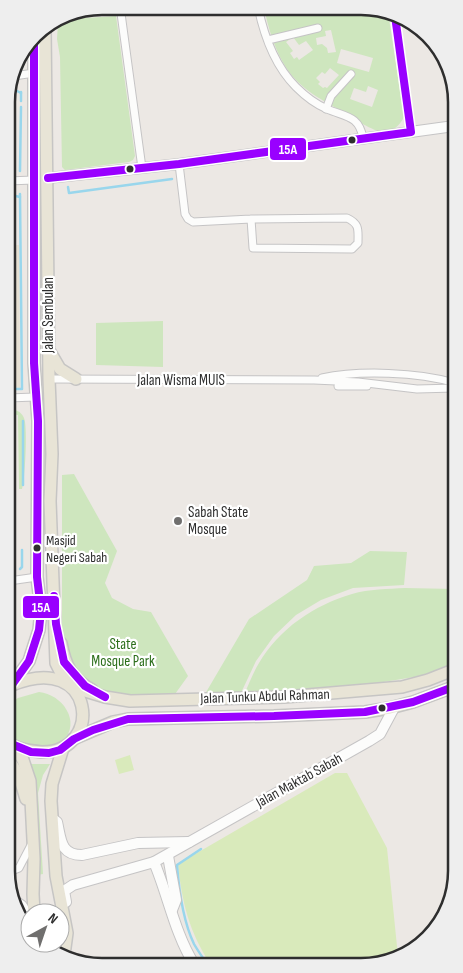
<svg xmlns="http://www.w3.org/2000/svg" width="463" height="973" font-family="'Sofia Sans Condensed',sans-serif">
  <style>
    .education { fill: #e6e0d3 }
    .green { fill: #cee6be; fill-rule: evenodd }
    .pitch { fill: #d9eabb }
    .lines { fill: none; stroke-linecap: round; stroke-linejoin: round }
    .stream { stroke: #99d6ec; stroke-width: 2.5 }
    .street-casing { stroke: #c5c4c5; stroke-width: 9 }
    .secondary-casing { stroke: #c5c4c5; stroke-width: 12 }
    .primary-casing { stroke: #c6c5c4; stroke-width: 14 }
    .street { stroke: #fcfcfb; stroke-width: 7 }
    .secondary { stroke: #fcfcfb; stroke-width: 10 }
    .primary { stroke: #e8e4d6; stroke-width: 11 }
    .bus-1-casing { stroke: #fff; stroke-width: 11 }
    .bus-1 { stroke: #90f; stroke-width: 8 }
    .bus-dot { fill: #2e2e2e; stroke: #fff; stroke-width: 2 }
    .poi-dot { fill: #706f6e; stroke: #fff; stroke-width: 2 }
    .labels { text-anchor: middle; stroke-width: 4.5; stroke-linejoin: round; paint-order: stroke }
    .bus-label { font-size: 14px; fill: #2e2e2e; stroke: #fff; text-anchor: start }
    .street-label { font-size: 15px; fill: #2e2e2e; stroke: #fff }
    .poi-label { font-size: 15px; fill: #2e2e2e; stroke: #fff; text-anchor: start }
    .park-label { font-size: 15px; fill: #2c6e1b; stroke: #fff }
    .rim { fill: none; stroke: #2e2e2e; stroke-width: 2.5 }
    .line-badge { stroke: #fff; stroke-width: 2 }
    .badge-label { font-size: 14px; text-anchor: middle; font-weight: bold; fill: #fff }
  </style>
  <rect width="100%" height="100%" fill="#ece8e4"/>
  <polygon class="education" points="8,245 19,245 20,388 8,387"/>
  <g class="green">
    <path d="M264,7L321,8L322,11C341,8 371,3 388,12L404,117C400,125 393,132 383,132C372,131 355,119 345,113C324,101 301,90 287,69C275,51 268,28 264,7ZM331,30L336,52L328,53L327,48L322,44L317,45L316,38L326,36L325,31ZM293,37L299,45L306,41L313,50L299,60L297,57L294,59L290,53L293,51L286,42ZM341,49L373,58L369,72L337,63ZM330,68L339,75L327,88L325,87L323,88L318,84L320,82L316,78L322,72L325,74ZM368,86L378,90L372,107L350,99L354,88L366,92Z"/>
    <polygon points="116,16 135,156 133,160 129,162 65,170 62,167 60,57 57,39 58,23 69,19"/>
    <polygon points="163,321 163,367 96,365 96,323"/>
    <path d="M8,409C15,409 21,411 24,418C28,427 25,479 22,489H19L18,415L8,414Z"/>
    <polygon points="74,474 117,551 105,583 112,598 133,609 151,612 188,676 170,701 118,700 80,683 66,666 62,628 62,475"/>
    <polygon points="370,551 407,552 404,585 353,588 321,600 296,615 274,636 256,661 240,695 205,694 249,619 307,580 314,566 351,563"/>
    <path d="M405,588L455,589L456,666L439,673L340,689L244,695C249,684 253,673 259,663C279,629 314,605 352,594C369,589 388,589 405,588Z"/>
    <path d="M39,692C62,694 82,722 63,741C58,746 51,748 45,751L9,741V704L18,698Z"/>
    <polygon points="26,764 50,764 43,775 38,793 43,874 37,875"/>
  </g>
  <g class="pitch">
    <polygon points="130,755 134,770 119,774 115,760"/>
    <path d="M335,773H347L387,848L398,956L386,963L210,964C189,931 182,903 178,864Z"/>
  </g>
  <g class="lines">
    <g class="stream">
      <polyline points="22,68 22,62"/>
      <polyline points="9,87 21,93"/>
      <polyline points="21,92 21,101"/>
      <polyline points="20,171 21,107"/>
      <polyline points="68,187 69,193 172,179"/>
      <polyline points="7,194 20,197"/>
      <polyline points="8,389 22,389 20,194"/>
      <polyline points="23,485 23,421"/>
      <polyline points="20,569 22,567 22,550"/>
      <path d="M201,849L177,865C179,891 183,921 194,944C198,951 203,958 207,964"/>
    </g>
    <g class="street-casing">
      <g id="street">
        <polyline points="120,6 142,168"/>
        <path d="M258,7C264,36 275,66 296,87C305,96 315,104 327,109C345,117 359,115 363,138"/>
        <polyline points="395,16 411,132"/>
        <polyline points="268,40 318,28"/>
        <polyline points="14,76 34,73"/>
        <polyline points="326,109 331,96 351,74"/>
        <path d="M179,164L185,214L188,219L193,222L251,219L347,218C360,224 358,230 358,243L352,249L253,248L251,219"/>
        <polyline points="7,181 34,180"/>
        <path d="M322,378C359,370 418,372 455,383"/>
        <polyline points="49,379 314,380 358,382 417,389 455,388"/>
        <polyline points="338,386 367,386"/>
        <polyline points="8,398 35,397"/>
        <polyline points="9,581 37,577"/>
        <polyline points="9,872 19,868 31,845"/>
        <path d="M11,899C28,903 26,911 28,926"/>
      </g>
    </g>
    <g class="secondary-casing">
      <g id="secondary">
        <polyline points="48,178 179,164 454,126"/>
        <path d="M53,819L57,822C61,839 60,855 82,855L138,843L189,842"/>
        <polyline points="168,856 176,900 172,910"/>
        <path d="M154,862C168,895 175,934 194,964"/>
        <polyline points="66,902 64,891 73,885 154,862 369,741 380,734 395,706"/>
      </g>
    </g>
    <g class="primary-casing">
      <g id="primary">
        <polyline points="45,28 49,379 52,454 50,501 56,663 62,675 72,687"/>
        <polyline points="50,352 60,369 76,379"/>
        <path d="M61,643C65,664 71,679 92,690"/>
        <polyline points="72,687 105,697 130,701 284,697 402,687 428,680 456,669"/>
        <polyline points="9,689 29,661 39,630 41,610 37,577 38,421 34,363 34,39"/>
        <polyline points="73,739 113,722 128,719 274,716 365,712 390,708 413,702 456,686"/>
        <path d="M9,743C19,750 31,751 42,752C104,753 96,650 12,685"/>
        <polyline points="15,747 23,760 30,781 34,859 33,894 34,913"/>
        <polyline points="63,748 52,784 51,801 56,876 67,933 64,955"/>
        <path d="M9,761C19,772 22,786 26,799"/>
        <polyline points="41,943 41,944"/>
      </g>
    </g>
    <use href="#street" class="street"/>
    <use href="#secondary" class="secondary"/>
    <use href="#primary" class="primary"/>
    <g class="bus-1-casing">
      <g id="bus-1">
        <polyline points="48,178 179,164 411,132 395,16"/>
        <polyline points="54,596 56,624 64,662 85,686 105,697"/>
        <polyline points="9,689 29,661 39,630 41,610 37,577 38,421 34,363 34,39"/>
        <polyline points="9,743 31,752 49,753 60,750 74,739 93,730 128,719 274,716 365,712 413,702 456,686"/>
      </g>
    </g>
    <use href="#bus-1" class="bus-1"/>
  </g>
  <g class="bus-dot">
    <circle cx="352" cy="140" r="4.5"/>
    <circle cx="130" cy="169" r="4.5"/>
    <circle cx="37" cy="548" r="4.5"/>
    <circle cx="382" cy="708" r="4.5"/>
  </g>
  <circle class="poi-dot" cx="178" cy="521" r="5"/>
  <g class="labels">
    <g class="bus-label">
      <text x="46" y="545">Masjid<tspan x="46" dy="17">Negeri Sabah</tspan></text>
    </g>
    <g class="street-label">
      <text transform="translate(48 315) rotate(-90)" y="5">Jalan Sembulan</text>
      <text x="181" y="385">Jalan Wisma MUIS</text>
      <text transform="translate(265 696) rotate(-2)" y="5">Jalan Tunku Abdul Rahman</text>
      <text transform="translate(299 780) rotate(-29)" y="5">Jalan Maktab Sabah</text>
    </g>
    <g class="poi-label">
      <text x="188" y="517">Sabah State<tspan x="188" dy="17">Mosque</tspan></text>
    </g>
    <g class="park-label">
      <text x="123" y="649">State<tspan x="123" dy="17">Mosque Park</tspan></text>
    </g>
  </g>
  <path d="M0 0H463V973H0ZM102 15H361A87 87 0 0 1 448 102V871A87 87 0 0 1 361 958H102A87 87 0 0 1 15 871V102A87 87 0 0 1 102 15Z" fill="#eee" fill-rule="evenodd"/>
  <path class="rim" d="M102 15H361A87 87 0 0 1 448 102V871A87 87 0 0 1 361 958H102A87 87 0 0 1 15 871V102A87 87 0 0 1 102 15Z"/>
  <g class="line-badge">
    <rect x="269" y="137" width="38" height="24" rx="5" fill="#90f"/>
    <rect x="22" y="595" width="38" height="24" rx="5" fill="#90f"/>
  </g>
  <g class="badge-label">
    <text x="288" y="154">15A</text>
    <text x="41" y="612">15A</text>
  </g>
  <g transform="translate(45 928) rotate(40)"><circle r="24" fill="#ffffff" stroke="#ababab"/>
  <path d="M0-4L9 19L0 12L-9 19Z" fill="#706f6e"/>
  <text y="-8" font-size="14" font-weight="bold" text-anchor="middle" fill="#2e2e2e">N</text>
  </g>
</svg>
